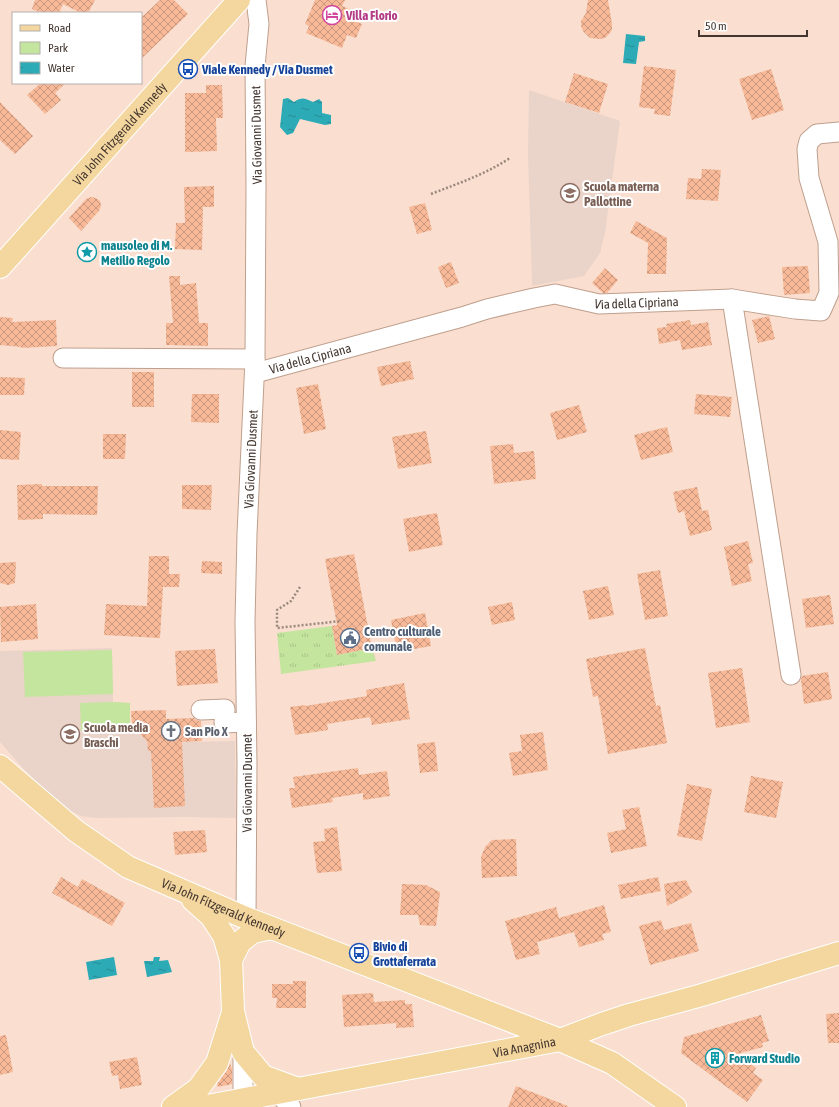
<svg xmlns="http://www.w3.org/2000/svg" width="839" height="1107" font-family="'Asap Condensed',sans-serif">
  <style>
    .education { fill: #ead3c8 }
    .grass { fill: url(#grass-tufts) }
    .park { fill: #c4e59d }
    .water { fill: url(#water-ripples) }
    .building { fill: url(#building-cross-hatch) }
    .lines { fill: none; stroke-linecap: round; stroke-linejoin: round }
    .minor-casing { stroke: #bf9f8d; stroke-width: 21 }
    .major-casing { stroke: #fff; stroke-width: 24 }
    .path { stroke: #9b887d; stroke-width: 2.5; stroke-dasharray: 2 2; stroke-linecap: butt }
    .minor { stroke: #fff; stroke-width: 19 }
    .major { stroke: #f4d69f; stroke-width: 22 }
    .labels { text-anchor: middle; stroke-width: 4; stroke-linejoin: round; paint-order: stroke }
    .hotel-label { font-size: 13px; font-weight: bold; fill: #b23c85; stroke: #fff; text-anchor: start }
    .transit-label { font-size: 13px; font-weight: bold; fill: #164399; stroke: #fff; text-anchor: start }
    .street-label { font-size: 13px; fill: #43362f; stroke: #fff }
    .education-label { font-size: 13px; font-weight: bold; fill: #785e54; stroke: #fff; text-anchor: start }
    .culture-label { font-size: 13px; font-weight: bold; fill: #0d838f; stroke: #fff; text-anchor: start }
    .service-label { font-size: 13px; font-weight: bold; fill: #4e5e75; stroke: #fff; text-anchor: start }
    .worship-label { font-size: 13px; font-weight: bold; fill: #5b616d; stroke: #fff; text-anchor: start }
  </style>
  <defs>
    <pattern id="grass-tufts" width="24" height="20" patternUnits="userSpaceOnUse"><rect width="24" height="20" fill="#c4e59d"/><path d="M3 7l-1-3M5 7V3M7 7l1-3M15 17l-1-3M17 17v-4M19 17l1-3" fill="none" stroke="#aac588"/></pattern>
    <pattern id="water-ripples" width="26" height="14" patternUnits="userSpaceOnUse"><rect width="26" height="14" fill="#2cabb7"/><path d="M2 4q2-2 4 0t4 0M15 11q2-2 4 0t4 0" fill="none" stroke="#278c95"/></pattern>
    <pattern id="building-cross-hatch" width="8" height="8" patternUnits="userSpaceOnUse"><rect width="8" height="8" fill="#f7b997"/><path d="M0 0l8 8M0 8l8-8" fill="none" stroke="#ca977c"/></pattern>
  </defs>
  <rect width="100%" height="100%" fill="#fadfd0"/>
  <g class="education">
    <polygon points="529,90 620,121 605,233 600,253 584,276 532,286 528,153"/>
    <polygon points="112,648 113,702 130,703 130,729 140,729 147,738 147,743 235,741 236,818 185,817 96,818 81,816 68,810 52,798 21,766 0,742 0,651"/>
  </g>
  <polygon class="grass" points="332,626 337,655 372,648 376,661 281,674 277,633"/>
  <g class="park">
    <polygon points="112,650 113,694 25,697 23,652"/>
    <polygon points="113,702 130,703 130,729 81,731 80,703"/>
  </g>
  <g class="water">
    <polygon points="626,34 645,36 645,41 639,42 636,64 623,63"/>
    <path d="M288,98L294,102C302,97 304,98 313,102L319,99L322,102V113L331,115V124L325,125L300,119L293,133L287,135L280,127L283,99Z"/>
    <polygon points="114,957 117,975 89,980 86,962"/>
    <polygon points="154,957 160,957 159,961 168,960 172,972 147,977 144,961 153,961"/>
  </g>
  <g class="building">
    <polygon points="35,0 95,0 88,13 81,13 63,4 59,13 42,13 32,9"/>
    <polygon points="160,0 174,0 188,14 141,59 141,18"/>
    <polygon points="315,0 345,0 342,6 356,12 352,20 362,24 356,38 347,35 342,48 306,33 309,26 305,24"/>
    <polygon points="588,0 608,0 612,24 612,30 609,34 605,38 600,39 590,38 583,31 581,26 581,21 586,13"/>
    <polygon points="644,66 676,70 670,116 654,114 655,109 639,107"/>
    <polygon points="771,69 784,110 752,120 739,79"/>
    <polygon points="574,73 608,84 599,113 565,102"/>
    <polygon points="41,83 66,83 55,93 61,100 45,114 27,95"/>
    <polygon points="206,85 222,85 223,118 216,118 217,151 185,152 185,93 206,93"/>
    <polygon points="0,102 33,136 15,154 0,140"/>
    <polygon points="702,169 721,170 718,201 686,199 688,178 701,179"/>
    <polygon points="214,186 214,207 203,207 202,250 175,249 176,223 185,223 184,187"/>
    <polygon points="91,197 96,198 100,201 101,206 99,211 81,231 69,218 86,199"/>
    <polygon points="425,203 432,230 417,234 409,207"/>
    <polygon points="636,221 667,238 666,274 647,274 648,243 630,233"/>
    <polygon points="451,262 459,283 446,288 438,267"/>
    <polygon points="808,266 810,293 784,295 782,267"/>
    <polygon points="605,268 618,280 607,293 603,293 592,283"/>
    <polygon points="169,276 180,276 180,285 196,283 199,323 208,323 208,346 166,345 166,323 173,323"/>
    <polygon points="769,316 775,339 758,343 752,320"/>
    <polygon points="0,317 13,318 12,322 56,320 57,346 21,348 21,347 0,345"/>
    <polygon points="690,320 691,325 708,322 712,345 682,350 680,340 659,344 657,328 667,327 666,324"/>
    <polygon points="410,361 414,379 381,386 377,367"/>
    <rect x="132" y="372" width="22" height="35"/>
    <polygon points="0,377 25,378 24,395 0,395"/>
    <polygon points="318,384 326,429 304,434 296,388"/>
    <polygon points="192,394 219,394 219,423 191,422"/>
    <polygon points="696,394 732,397 730,417 694,414"/>
    <polygon points="579,405 587,432 557,440 550,413"/>
    <polygon points="667,427 673,452 641,460 634,435"/>
    <polygon points="0,430 21,432 19,460 0,459"/>
    <polygon points="426,431 432,463 398,469 392,437"/>
    <polygon points="103,434 126,434 125,459 103,459"/>
    <polygon points="513,444 514,453 534,451 536,479 494,484 490,446"/>
    <polygon points="42,484 42,486 98,486 97,515 43,514 43,519 18,520 17,485"/>
    <polygon points="182,485 212,485 211,510 182,509"/>
    <polygon points="697,487 702,511 708,510 712,530 690,536 684,511 678,513 673,492"/>
    <polygon points="437,513 443,545 409,552 403,519"/>
    <polygon points="748,541 753,563 748,564 752,581 732,586 724,547"/>
    <polygon points="354,554 372,648 337,655 332,626 337,625 325,559"/>
    <polygon points="149,556 169,556 169,574 180,574 179,587 163,587 160,638 104,635 106,604 147,606"/>
    <polygon points="202,561 222,562 222,574 201,573"/>
    <polygon points="16,562 15,583 8,585 0,583 0,563"/>
    <polygon points="660,570 668,616 645,620 637,574"/>
    <polygon points="608,586 614,615 589,620 583,591"/>
    <polygon points="830,595 834,624 806,628 802,599"/>
    <polygon points="512,602 515,620 492,625 488,607"/>
    <polygon points="36,604 38,639 1,642 0,607"/>
    <polygon points="425,613 431,646 397,652 391,620"/>
    <polygon points="645,648 656,706 660,705 667,743 608,754 598,696 593,697 586,659"/>
    <polygon points="215,649 218,683 177,686 175,651"/>
    <polygon points="742,668 750,722 716,728 708,673"/>
    <polygon points="828,672 832,699 804,704 801,680 802,676"/>
    <polygon points="404,683 410,719 372,725 370,717 327,724 328,730 295,735 290,707 305,705 305,706 367,696 366,690"/>
    <polygon points="166,710 166,719 194,718 196,720 201,721 202,741 182,742 185,806 154,808 151,751 148,751 147,741 141,735 137,724 132,724 131,711"/>
    <polygon points="543,732 548,770 513,776 509,753 522,751 520,735"/>
    <polygon points="435,742 438,771 420,773 417,744"/>
    <polygon points="358,768 359,775 387,771 390,796 363,800 363,793 332,798 333,802 292,808 289,788 295,788 293,777"/>
    <polygon points="751,776 783,782 776,818 744,812"/>
    <polygon points="687,784 712,789 702,841 677,836"/>
    <polygon points="639,807 647,846 611,853 607,833 626,829 622,810"/>
    <polygon points="337,827 342,871 317,873 313,842 325,841 324,829"/>
    <polygon points="205,830 207,852 175,855 173,832"/>
    <polygon points="516,839 517,876 482,878 481,857 485,847 492,840"/>
    <polygon points="61,877 78,887 82,879 125,903 112,926 52,893"/>
    <polygon points="658,877 661,891 621,899 618,885"/>
    <polygon points="686,880 692,892 687,896 667,906 664,884"/>
    <polygon points="402,884 426,885 440,892 436,926 420,925 418,915 400,915"/>
    <polygon points="604,905 611,932 602,934 604,940 579,947 574,932 537,942 540,954 516,960 505,921 556,907 559,918"/>
    <polygon points="661,920 664,930 691,923 699,951 650,965 639,926"/>
    <polygon points="293,981 306,981 306,1008 276,1008 277,998 272,998 272,984 293,984"/>
    <polygon points="373,993 374,1002 405,1000 405,1004 412,1004 414,1027 396,1028 396,1023 344,1027 342,995"/>
    <polygon points="839,1013 839,1043 828,1043 826,1014"/>
    <polygon points="761,1015 769,1041 762,1043 763,1047 737,1054 756,1068 753,1073 763,1080 747,1102 681,1053 684,1037"/>
    <polygon points="6,1035 13,1072 0,1075 0,1036"/>
    <polygon points="137,1057 142,1085 120,1089 118,1075 112,1076 109,1062"/>
    <polygon points="230,1063 232,1069 232,1084 218,1087 217,1084 227,1070"/>
    <polygon points="516,1086 568,1106 568,1107 508,1107"/>
  </g>
  <g class="lines">
    <g class="minor-casing">
      <g id="minor">
        <polyline points="732,299 791,675"/>
        <polyline points="63,358 255,359"/>
        <path id="s1" d="M255,373L462,317L487,309L534,298L555,294L599,304L732,299L795,309L821,311L829,293L828,242L809,178L807,149L809,141L817,134L839,132"/>
        <polyline points="201,710 225,709 224,723 246,722"/>
        <path id="s2" d="M246,918L247,764L245,622L247,534L255,359L256,186L255,66L259,24L256,0"/>
        <polyline points="243,1052 243,1107"/>
        <polyline points="278,1093 291,1107"/>
      </g>
    </g>
    <g class="major-casing">
      <g id="major">
        <path id="s3" d="M0,267L239,0"/>
        <path id="s4" d="M0,766L76,831L128,867L246,918L560,1040L612,1063L675,1107"/>
        <polyline points="193,900 211,916 224,936 231,960 233,1011 243,1052 263,1076 298,1089"/>
        <polyline points="231,960 240,942 253,932 272,928"/>
        <polyline points="173,1107 198,1089 217,1063 233,1012"/>
        <path id="s5" d="M202,1107L560,1040L602,1024L629,1015L702,995L839,953"/>
      </g>
    </g>
    <g class="path">
      <path d="M431,194C459,183 484,175 510,158"/>
      <polyline points="300,587 291,601 277,610 277,628 341,621"/>
    </g>
    <use href="#minor" class="minor"/>
    <use href="#major" class="major"/>
  </g>
  <defs>
    <g id="hotel-ring" transform="scale(1)"><circle r="9.5" fill="#fff" stroke="#d1479c" stroke-width="1.5"/><path d="M-6-4.5h1.5V1H6V5H4.5V3h-9V5H-6ZM-4 0a1.8 1.8 0 1 1 3.6 0ZM.5 0V-2.5h3Q6-2.5 6 0Z" fill="#d1479c"/></g>
    <g id="bus-ring" transform="scale(1)"><circle r="9.5" fill="#fff" stroke="#1a4fb4" stroke-width="1.5"/><path d="M-5-6H5V4H4V6H2V4H-2V6H-4V4H-5ZM-3.5-4V0h7V-4ZM-3.5 1.2v1.5H-2V1.2ZM2 1.2v1.5H3.5V1.2Z" fill="#1a4fb4"/></g>
    <g id="school-ring" transform="scale(1)"><circle r="9.5" fill="#fff" stroke="#8d6e63" stroke-width="1.5"/><path d="M0-5L7-2L0 1L-7-2ZM-4 1L0 2.5L4 1V4Q0 6-4 4Z" fill="#8d6e63"/></g>
    <g id="sight-ring" transform="scale(1)"><circle r="9.5" fill="#fff" stroke="#0f9aa8" stroke-width="1.5"/><path d="M0-6L1.8-2.2L6-1.7L2.9 1.2L3.7 5.4L0 3.3L-3.7 5.4L-2.9 1.2L-6-1.7L-1.8-2.2Z" fill="#0f9aa8"/></g>
    <g id="civic-ring" transform="scale(1)"><circle r="9.5" fill="#fff" stroke="#5c6f8a" stroke-width="1.5"/><path d="M-.6-6.5H3V-4.5H.6V-3L4-1V1h2V6H-6V1h2V-1L-.6-3ZM-1.2 2.5V6h2.4V2.5Z" fill="#5c6f8a"/></g>
    <g id="church-ring" transform="scale(1)"><circle r="9.5" fill="#fff" stroke="#6b7280" stroke-width="1.5"/><path d="M-1.2-6h2.4v3.5h3.3v2.4h-3.3V6h-2.4V-.1h-3.3v-2.4h3.3Z" fill="#6b7280"/></g>
    <g id="building-ring" transform="scale(1)"><circle r="9.5" fill="#fff" stroke="#0f9aa8" stroke-width="1.5"/><path d="M-4-6H4V6H1V3H-1V6H-4ZM-2.5-4.3h1.7v1.8h-1.7ZM.8-4.3h1.7v1.8H.8ZM-2.5-1h1.7V.8h-1.7ZM.8-1h1.7V.8H.8Z" fill="#0f9aa8"/></g>
  </defs>
  <g fill-rule="evenodd">
    <use href="#hotel-ring" x="332" y="15"/>
    <use href="#bus-ring" x="188" y="69"/>
    <use href="#school-ring" x="570" y="193"/>
    <use href="#sight-ring" x="87" y="252"/>
    <use href="#civic-ring" x="350" y="638"/>
    <use href="#church-ring" x="171" y="731"/>
    <use href="#school-ring" x="70" y="734"/>
    <use href="#bus-ring" x="359" y="953"/>
    <use href="#building-ring" x="715" y="1058"/>
  </g>
  <g class="labels">
    <g class="hotel-label">
      <text x="346" y="20">Villa Florio</text>
    </g>
    <g class="transit-label">
      <text x="202" y="74">Viale Kennedy / Via Dusmet</text>
      <text x="373" y="951">Bivio di<tspan x="373" dy="15">Grottaferrata</tspan></text>
    </g>
    <g class="street-label">
      <text dy="5" stroke="none"><textPath href="#s3" startOffset="179">Via John Fitzgerald Kennedy</textPath></text>
      <text transform="translate(256 135) rotate(-91)" y="5">Via Giovanni Dusmet</text>
      <text dy="5" stroke="none"><textPath href="#s1" startOffset="393">Via della Cipriana</textPath></text>
      <text dy="5" stroke="none"><textPath href="#s1" startOffset="57">Via della Cipriana</textPath></text>
      <text dy="5" stroke="none"><textPath href="#s2" startOffset="459">Via Giovanni Dusmet</textPath></text>
      <text dy="5" stroke="none"><textPath href="#s2" startOffset="135">Via Giovanni Dusmet</textPath></text>
      <text dy="5" stroke="none"><textPath href="#s4" startOffset="267">Via John Fitzgerald Kennedy</textPath></text>
      <text dy="5" stroke="none"><textPath href="#s5" startOffset="328">Via Anagnina</textPath></text>
    </g>
    <g class="education-label">
      <text x="584" y="191">Scuola materna<tspan x="584" dy="15">Pallottine</tspan></text>
      <text x="84" y="732">Scuola media<tspan x="84" dy="15">Braschi</tspan></text>
    </g>
    <g class="culture-label">
      <text x="101" y="250">mausoleo di M.<tspan x="101" dy="15">Metilio Regolo</tspan></text>
      <text x="729" y="1063">Forward Studio</text>
    </g>
    <g class="service-label">
      <text x="364" y="636">Centro culturale<tspan x="364" dy="15">comunale</tspan></text>
    </g>
    <g class="worship-label">
      <text x="185" y="736">San Pio X</text>
    </g>
  </g>
  <rect x="12" y="12" width="130" height="72" fill="#ffffff" stroke="#b4afac"/>
  <rect x="20" y="25" width="20" height="6" fill="#f4d69f" stroke="#b4afac"/>
  <text x="48" y="32" font-size="12" fill="#43362f">Road</text>
  <rect x="20" y="42" width="20" height="12" fill="#c4e59d" stroke="#b4afac"/>
  <text x="48" y="52" font-size="12" fill="#43362f">Park</text>
  <rect x="20" y="62" width="20" height="12" fill="url(#water-ripples)" stroke="#b4afac"/>
  <text x="48" y="72" font-size="12" fill="#43362f">Water</text>
  <path d="M699 30v6h108v-6" fill="none" stroke="#43362f" stroke-width="2"/>
  <text x="705" y="30" font-size="12" fill="#43362f" stroke="#ffffff" stroke-width="3" paint-order="stroke">50 m</text>
</svg>
